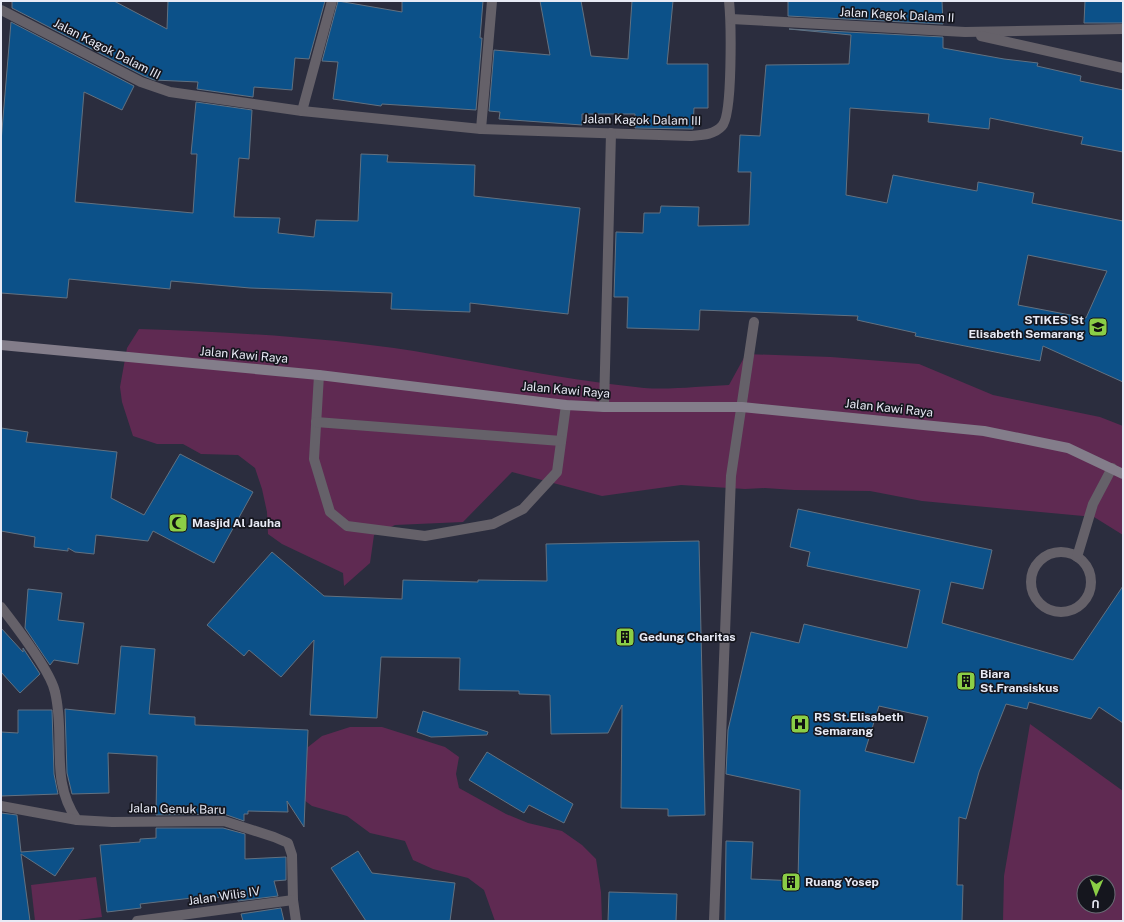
<svg xmlns="http://www.w3.org/2000/svg" width="1124" height="922" font-family="'Public Sans',sans-serif">
  <style>
    .green { fill: #5f2a52; fill-rule: evenodd }
    .building { fill: #0c5189; stroke: #627181; fill-rule: evenodd }
    .lines { fill: none; stroke-linecap: round; stroke-linejoin: round }
    .lane { stroke: #656169; stroke-width: 10 }
    .street { stroke: #656169; stroke-width: 10 }
    .secondary { stroke: #837d8a; stroke-width: 10 }
    .labels { text-anchor: middle; stroke-width: 3.5; stroke-linejoin: round; paint-order: stroke }
    .street-label { font-size: 12px; fill: #e8eaf5; stroke: #15161e }
    .poi-label { font-size: 12px; font-weight: bold; fill: #e8eaf5; stroke: #15161e; text-anchor: start }
  </style>
  <rect width="100%" height="100%" fill="#2b2d3e"/>
  <g class="green">
    <path d="M139,329C231,332 323,337 414,351C491,364 567,380 644,388C671,390 702,386 729,385L746,354L831,357L919,364L993,395L1100,417L1123,426V535L1094,517L922,501L870,491L794,490L765,488L745,489L681,485L602,496L512,472L463,522L395,525L374,535L370,563L344,586L343,573L282,544L268,534L267,512L262,489L255,468L238,455L201,454L183,444H157L133,436L122,402L120,387L127,348Z"/>
    <path d="M1030,724L1123,791V921H1003L1004,876ZM1084,882H1108V906H1084Z"/>
    <polygon points="350,727 382,727 445,747 459,757 456,774 459,788 506,814 528,823 562,831 582,845 596,859 601,892 602,921 495,921 484,890 468,878 433,869 413,860 405,841 370,833 347,816 312,806 304,800 303,751 322,736"/>
    <polygon points="96,877 102,917 70,921 35,921 31,885"/>
  </g>
  <g class="building">
    <polygon points="12,1 114,1 167,29 168,1 325,1 309,59 295,58 292,90 254,87 253,97 197,89 198,82 154,80 144,76 12,8"/>
    <polygon points="338,1 402,12 402,1 483,1 480,38 482,38 476,110 382,104 381,106 333,99 338,62 322,61"/>
    <polygon points="540,1 581,1 591,56 628,59 632,1 673,1 667,64 708,64 708,108 694,108 693,129 635,128 635,114 582,114 582,125 499,119 500,112 489,111 494,50 550,55"/>
    <polygon points="788,1 942,1 943,24 788,16"/>
    <polygon points="1085,1 1123,1 1123,23 1084,23"/>
    <polygon points="11,22 134,86 122,110 84,92 75,202 193,213 197,154 191,154 196,102 252,110 249,159 239,158 234,217 280,218 278,233 314,237 316,220 358,221 361,154 388,155 387,162 475,165 474,196 580,208 568,314 470,303 470,312 391,309 392,293 250,288 171,281 170,289 69,279 67,298 1,293 1,142"/>
    <path d="M789,29L943,37V48L1004,59L1038,63L1037,66L1081,76L1080,81L1123,90V152L1081,144L1083,137L990,118L989,129L928,122L929,114L850,108L846,195L887,203L893,175L977,191L978,182L1034,193L1032,203L1123,221V382L1043,346L1040,361L915,336L916,333L857,320L858,316L700,310L699,330L627,328L628,297H614L616,232L643,233L644,213H660L661,206L699,207L698,226L749,225L751,172H738L740,135L760,136L766,65L849,64L851,35ZM1028,255L1107,271L1086,318L1018,305Z"/>
    <polygon points="1,428 28,432 26,442 117,452 111,498 144,515 180,454 253,492 214,563 153,531 148,541 96,535 94,554 75,552 68,548 68,551 34,547 35,537 1,531"/>
    <path d="M798,509L992,550L983,589L951,582L942,623L1073,660L1123,586V723L1099,707L1091,719L1029,702L1027,709L1006,704L979,772L966,819L959,817L957,885H963L962,921H725L726,841L753,842L751,879L798,881L800,790L726,774L728,730L751,632L799,643L804,624L907,648L920,590L807,566L810,552L790,547ZM879,706L928,717L914,763L865,751Z"/>
    <polygon points="699,541 705,815 668,816 668,809 621,808 622,705 608,733 551,734 550,695 519,694 519,691 459,690 460,658 381,657 377,718 310,715 314,640 281,677 249,650 244,656 207,625 272,552 324,596 402,599 403,580 478,582 478,580 547,581 546,544"/>
    <polygon points="28,589 62,593 58,620 84,623 78,664 54,660 50,665 25,628"/>
    <polygon points="1,628 23,652 23,648 40,674 20,693 1,672"/>
    <polygon points="121,646 155,649 149,714 195,717 195,725 308,730 304,827 287,801 288,812 248,811 248,814 244,814 244,821 224,814 156,815 157,756 108,753 109,793 72,794 67,773 65,709 115,714"/>
    <polygon points="18,710 52,710 54,774 58,794 1,796 1,732 18,733"/>
    <polygon points="423,711 488,732 487,735 431,737 417,732"/>
    <polygon points="487,752 573,804 564,823 529,805 524,813 469,780"/>
    <polygon points="1,813 17,815 21,852 74,848 55,876 21,854 30,921 1,921"/>
    <polygon points="156,828 223,828 245,834 245,859 286,857 286,880 274,881 278,896 238,901 237,897 192,898 140,904 141,908 107,912 100,845 140,842 140,839 156,838"/>
    <polygon points="358,851 372,873 455,883 450,921 366,921 331,868"/>
    <polygon points="609,892 677,894 676,921 608,921"/>
    <polygon points="281,908 284,921 243,921 241,914"/>
  </g>
  <g class="lines">
    <g class="lane">
      <circle cx="1061" cy="582" r="30"/>
      <polyline points="1077,557 1093,504 1112,468"/>
      <polyline points="714,921 731,476 754,322"/>
    </g>
    <g class="street">
      <path d="M1,10L141,82L170,92L302,111L481,129L690,136C701,135 714,135 722,126C733,115 731,20 729,1"/>
      <polyline points="731,19 965,32 1123,29"/>
      <polyline points="981,36 1123,68"/>
      <polyline points="302,111 332,1"/>
      <polyline points="481,129 492,1"/>
      <polyline points="319,375 314,459 330,512 347,526 425,536 493,524 523,509 557,472 566,405"/>
      <polyline points="604,407 611,133"/>
      <polyline points="316,422 561,441"/>
      <path d="M1,607C15,625 51,672 55,692C66,737 49,780 77,820"/>
      <polyline points="1,806 77,820 112,822 224,821 274,837 288,843 292,855 293,900 296,921"/>
      <polyline points="137,921 293,900"/>
    </g>
    <polyline class="secondary" points="1,345 319,375 566,405 604,407 742,407 984,431 1068,448 1123,474"/>
  </g>
  <defs>
    <g id="university-square" transform="scale(1)"><rect x="-9" y="-9" width="18" height="18" rx="4" fill="#8bce46" stroke="#15161e"/><path d="M0-5L7-2L0 1L-7-2ZM-4 1L0 2.5L4 1V4Q0 6-4 4Z" fill="#111"/></g>
    <g id="mosque-square" transform="scale(1)"><rect x="-9" y="-9" width="18" height="18" rx="4" fill="#8bce46" stroke="#15161e"/><path d="M3.5-4.9A6 6 0 1 0 3.5 4.9A5 5 0 1 1 3.5-4.9Z" fill="#111"/></g>
    <g id="building-square" transform="scale(1)"><rect x="-9" y="-9" width="18" height="18" rx="4" fill="#8bce46" stroke="#15161e"/><path d="M-4-6H4V6H1V3H-1V6H-4ZM-2.5-4.3h1.7v1.8h-1.7ZM.8-4.3h1.7v1.8H.8ZM-2.5-1h1.7V.8h-1.7ZM.8-1h1.7V.8H.8Z" fill="#111"/></g>
    <g id="hospital-square" transform="scale(1)"><rect x="-9" y="-9" width="18" height="18" rx="4" fill="#8bce46" stroke="#15161e"/><path d="M-5-5h3v3.5h4V-5h3V5h-3V1.5h-4V5h-3Z" fill="#111"/></g>
  </defs>
  <g fill-rule="evenodd">
    <use href="#university-square" x="1098" y="327"/>
    <use href="#mosque-square" x="178" y="523"/>
    <use href="#building-square" x="625" y="637"/>
    <use href="#building-square" x="966" y="681"/>
    <use href="#hospital-square" x="800" y="724"/>
    <use href="#building-square" x="791" y="882"/>
  </g>
  <g class="labels">
    <g class="street-label">
      <text transform="translate(897 15) rotate(3)" y="4">Jalan Kagok Dalam II</text>
      <text transform="translate(107 49) rotate(27)" y="4">Jalan Kagok Dalam III</text>
      <text transform="translate(642 120) rotate(1)" y="4">Jalan Kagok Dalam III</text>
      <text transform="translate(244 355) rotate(5)" y="4">Jalan Kawi Raya</text>
      <text transform="translate(566 390) rotate(5)" y="4">Jalan Kawi Raya</text>
      <text transform="translate(889 408) rotate(6)" y="4">Jalan Kawi Raya</text>
      <text transform="translate(177 809) rotate(1)" y="4">Jalan Genuk Baru</text>
      <text transform="translate(224 896) rotate(-8)" y="4">Jalan Wilis IV</text>
    </g>
    <g class="poi-label">
      <text x="1084" y="324" text-anchor="end">STIKES St<tspan x="1084" dy="14">Elisabeth Semarang</tspan></text>
      <text x="192" y="527">Masjid Al Jauha</text>
      <text x="639" y="641">Gedung Charitas</text>
      <text x="980" y="678">Biara<tspan x="980" dy="14">St.Fransiskus</tspan></text>
      <text x="814" y="721">RS St.Elisabeth<tspan x="814" dy="14">Semarang</tspan></text>
      <text x="805" y="886">Ruang Yosep</text>
    </g>
  </g>
  <rect width="1124" height="922" fill="none" stroke="#e8eaf5" stroke-width="4"/>
  <g transform="translate(1096 894) rotate(182)"><circle r="19" fill="#15161e" stroke="#696b74"/>
  <path d="M0-3L7 15L0 10L-7 15Z" fill="#8bce46"/>
  <text y="-6" font-size="11" font-weight="bold" text-anchor="middle" fill="#e8eaf5">U</text>
  </g>
</svg>
